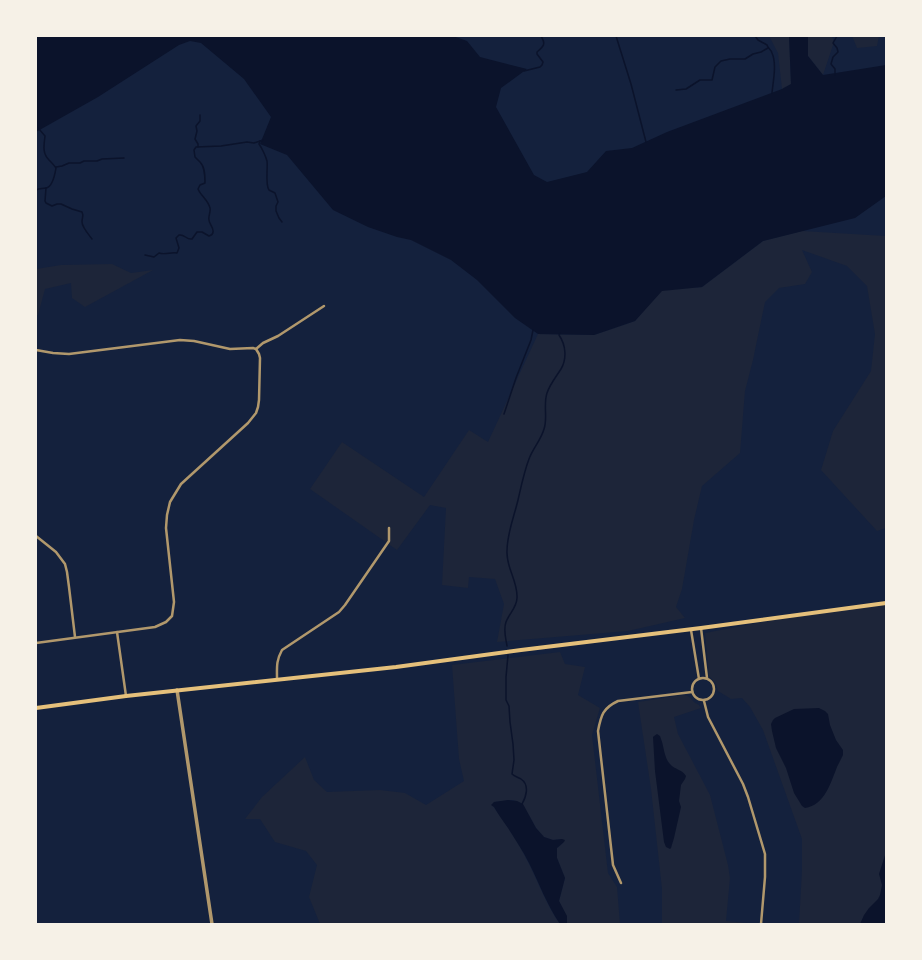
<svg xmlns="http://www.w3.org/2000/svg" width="922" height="960" font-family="Karla,sans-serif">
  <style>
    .green { fill: #1d2539 }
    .water { fill: #0b132b }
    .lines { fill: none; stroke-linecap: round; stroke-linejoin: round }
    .stream { stroke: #0b132b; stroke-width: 1.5 }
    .minor { stroke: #b1986c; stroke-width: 2.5 }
    .tertiary { stroke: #b1986c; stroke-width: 3.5 }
    .secondary { stroke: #e5c07b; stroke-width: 4 }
  </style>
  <rect width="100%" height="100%" fill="#14213d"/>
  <g class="green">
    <polygon points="769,36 789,36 791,84 782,89 778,53"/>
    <polygon points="808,36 832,36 834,42 823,75 808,56"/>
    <polygon points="852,36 879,36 877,46 857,48"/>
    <polygon points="802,231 886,236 886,528 877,531 821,470 833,431 871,371 875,334 867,286 847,266 802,250 812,272 805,284 779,288 765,302 753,360 745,391 740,453 702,486 694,520 682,589 676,607 685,618 628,631 497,642 504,604 495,579 469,577 468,588 442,585 446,508 430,505 397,550 310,489 342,442 424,497 469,430 488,442 538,334 594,335 635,321 661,290 702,287 763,241"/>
    <polygon points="112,264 131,273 153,270 85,307 72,298 71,283 45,289 38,315 36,315 36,269 61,265"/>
    <polygon points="886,604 886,924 799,924 802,870 802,839 763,730 750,707 742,698 731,699 718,691 716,684 709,676 705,633 816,612"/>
    <path d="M560,652L565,664L585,667L578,695L600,708L592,735L608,873L617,887L620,924H567V918L559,901L565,878L557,858V848L563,843L562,839L553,840L544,837L536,828L530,817L521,803L513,800L504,801L494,802L493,806C507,825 520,845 530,866C540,886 547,906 560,924H320L309,897L317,865L306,851L275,842L260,819H245L262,797L305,757L314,780L327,792L380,790L405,793L426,805L464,781L459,759L452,665Z"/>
    <path d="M683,695C689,695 690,698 694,702C697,704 699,704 701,708L674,717L678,734L710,795L728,865L730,878L726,921L757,924H662V889L651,789L638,702Z"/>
  </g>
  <g class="water">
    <polygon points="36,36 453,36 467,41 480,57 527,69 501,88 496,107 534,175 547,182 587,172 606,151 632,148 667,132 782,89 791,84 789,36 808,36 808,56 823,75 886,65 886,196 855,218 763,241 702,287 662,291 635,321 594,335 538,334 515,318 477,280 451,260 411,240 397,237 368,227 333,210 287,155 260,144 271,117 244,79 201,43 190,41 179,45 98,97 36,132"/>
    <path d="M819,708L825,711L828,714L830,725L836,740L843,750V755C841,759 839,763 837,767C831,782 825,805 805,808L802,806L794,793L786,768L776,748L772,731L771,724L773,720L775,718L794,709Z"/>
    <path d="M657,734L660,736L661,739C664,746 664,758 670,764C675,770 682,769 686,776L685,779L681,785L679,801L681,807L674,838L671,848L670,849L666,847L664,842L655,771L653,737L654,736Z"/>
    <path d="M508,800L517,801L523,804L536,828L544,837L553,840L562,839L565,840L564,842L557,848V858L565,878L559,901L567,916V924H560C547,905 539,883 529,863C523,851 515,839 508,828C503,821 498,814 494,807L491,805L494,802Z"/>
    <polygon points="886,852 886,924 860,924 864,915 869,908 878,899 880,895 882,885 879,874"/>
  </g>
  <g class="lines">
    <g class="stream">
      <polyline points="616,36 631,84 646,142"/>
      <polyline points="711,36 713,36"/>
      <path d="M755,36L758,40L767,45C768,49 771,49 772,53C777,64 773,82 772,93"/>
      <path d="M524,71L540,67L542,65L543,62L537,54V52C544,46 546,44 541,36"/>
      <polyline points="835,75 835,69 831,64 833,57 838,52 837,48 833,43 837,36"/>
      <polyline points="676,90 686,89 700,80 712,80 715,67 721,61 730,59 745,59 753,54 761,52 768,48"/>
      <path d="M36,128L39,129L45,136C44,145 42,153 49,160C52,163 54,165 56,168C55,174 53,187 46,188C42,189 40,188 36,190"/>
      <path d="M260,141L259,144C262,148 266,157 267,161C268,167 265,185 269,190C271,191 273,192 275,193L278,202L276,206V211L279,218L282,222"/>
      <polyline points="198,147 198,144 195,139 197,131 196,126 200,121 200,115"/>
      <polyline points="56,167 62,166 69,163 80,163 84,161 97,161 102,159 124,158"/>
      <path d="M46,188L45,201L46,203L52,206L57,204H61L72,209L82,212C84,216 82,217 82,222C82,227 89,235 92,239"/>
      <path d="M145,255L154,257L159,253C165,255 171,252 177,253L179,248L176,238L179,235C185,234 186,240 192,239L197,232H202L209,236C211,235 213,235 213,232C214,228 209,224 209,220C208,216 211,212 210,208C208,200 201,196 198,189L200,185L205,183C205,176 205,167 200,162C198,160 196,158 195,157L194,150L196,147L221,146L247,142L254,143L263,140"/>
      <polyline points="504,414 516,378 531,340 533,330"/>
      <path d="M507,646C506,639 503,630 506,622C509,614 517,607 517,598C518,581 506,568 507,551C507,533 514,517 518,500C521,487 524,472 529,459C533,448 541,440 544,429C548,418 543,405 547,393C550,384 556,377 561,369C567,359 566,345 559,335L560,333"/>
      <path d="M508,655L506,677V700L509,706L510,722L513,744L514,760L512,774C515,777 518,777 521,779C530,785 526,797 522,804"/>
    </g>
    <g class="minor">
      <polyline points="256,349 263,343 278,336 324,306"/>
      <polyline points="36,350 53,353 69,354 180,340 194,341 230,349 253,348 256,349 259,354 260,358 259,400 258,407 256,413 248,423 181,484 170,502 167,515 166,528 174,602 172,616 166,622 155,627 36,643"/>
      <polyline points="36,536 56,552 65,564 67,572 69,587 75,637"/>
      <polyline points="701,628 707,678"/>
      <polyline points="691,630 699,679"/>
      <polyline points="117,632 126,696"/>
      <circle cx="703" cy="689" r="11"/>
      <path d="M277,679C277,667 276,661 282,650L339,612L345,605L389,541V528"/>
      <polyline points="704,701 708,717 743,784 748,797 765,854 765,877 761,924"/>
      <path d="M621,883L613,865L598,731C601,715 603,708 618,701L692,692"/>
    </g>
    <polyline class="tertiary" points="177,690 212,924"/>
    <polyline class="secondary" points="36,708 126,696 396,667 521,650 701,628 886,603"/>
  </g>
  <rect width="922" height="960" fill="none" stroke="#f6f1e7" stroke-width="74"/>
</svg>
